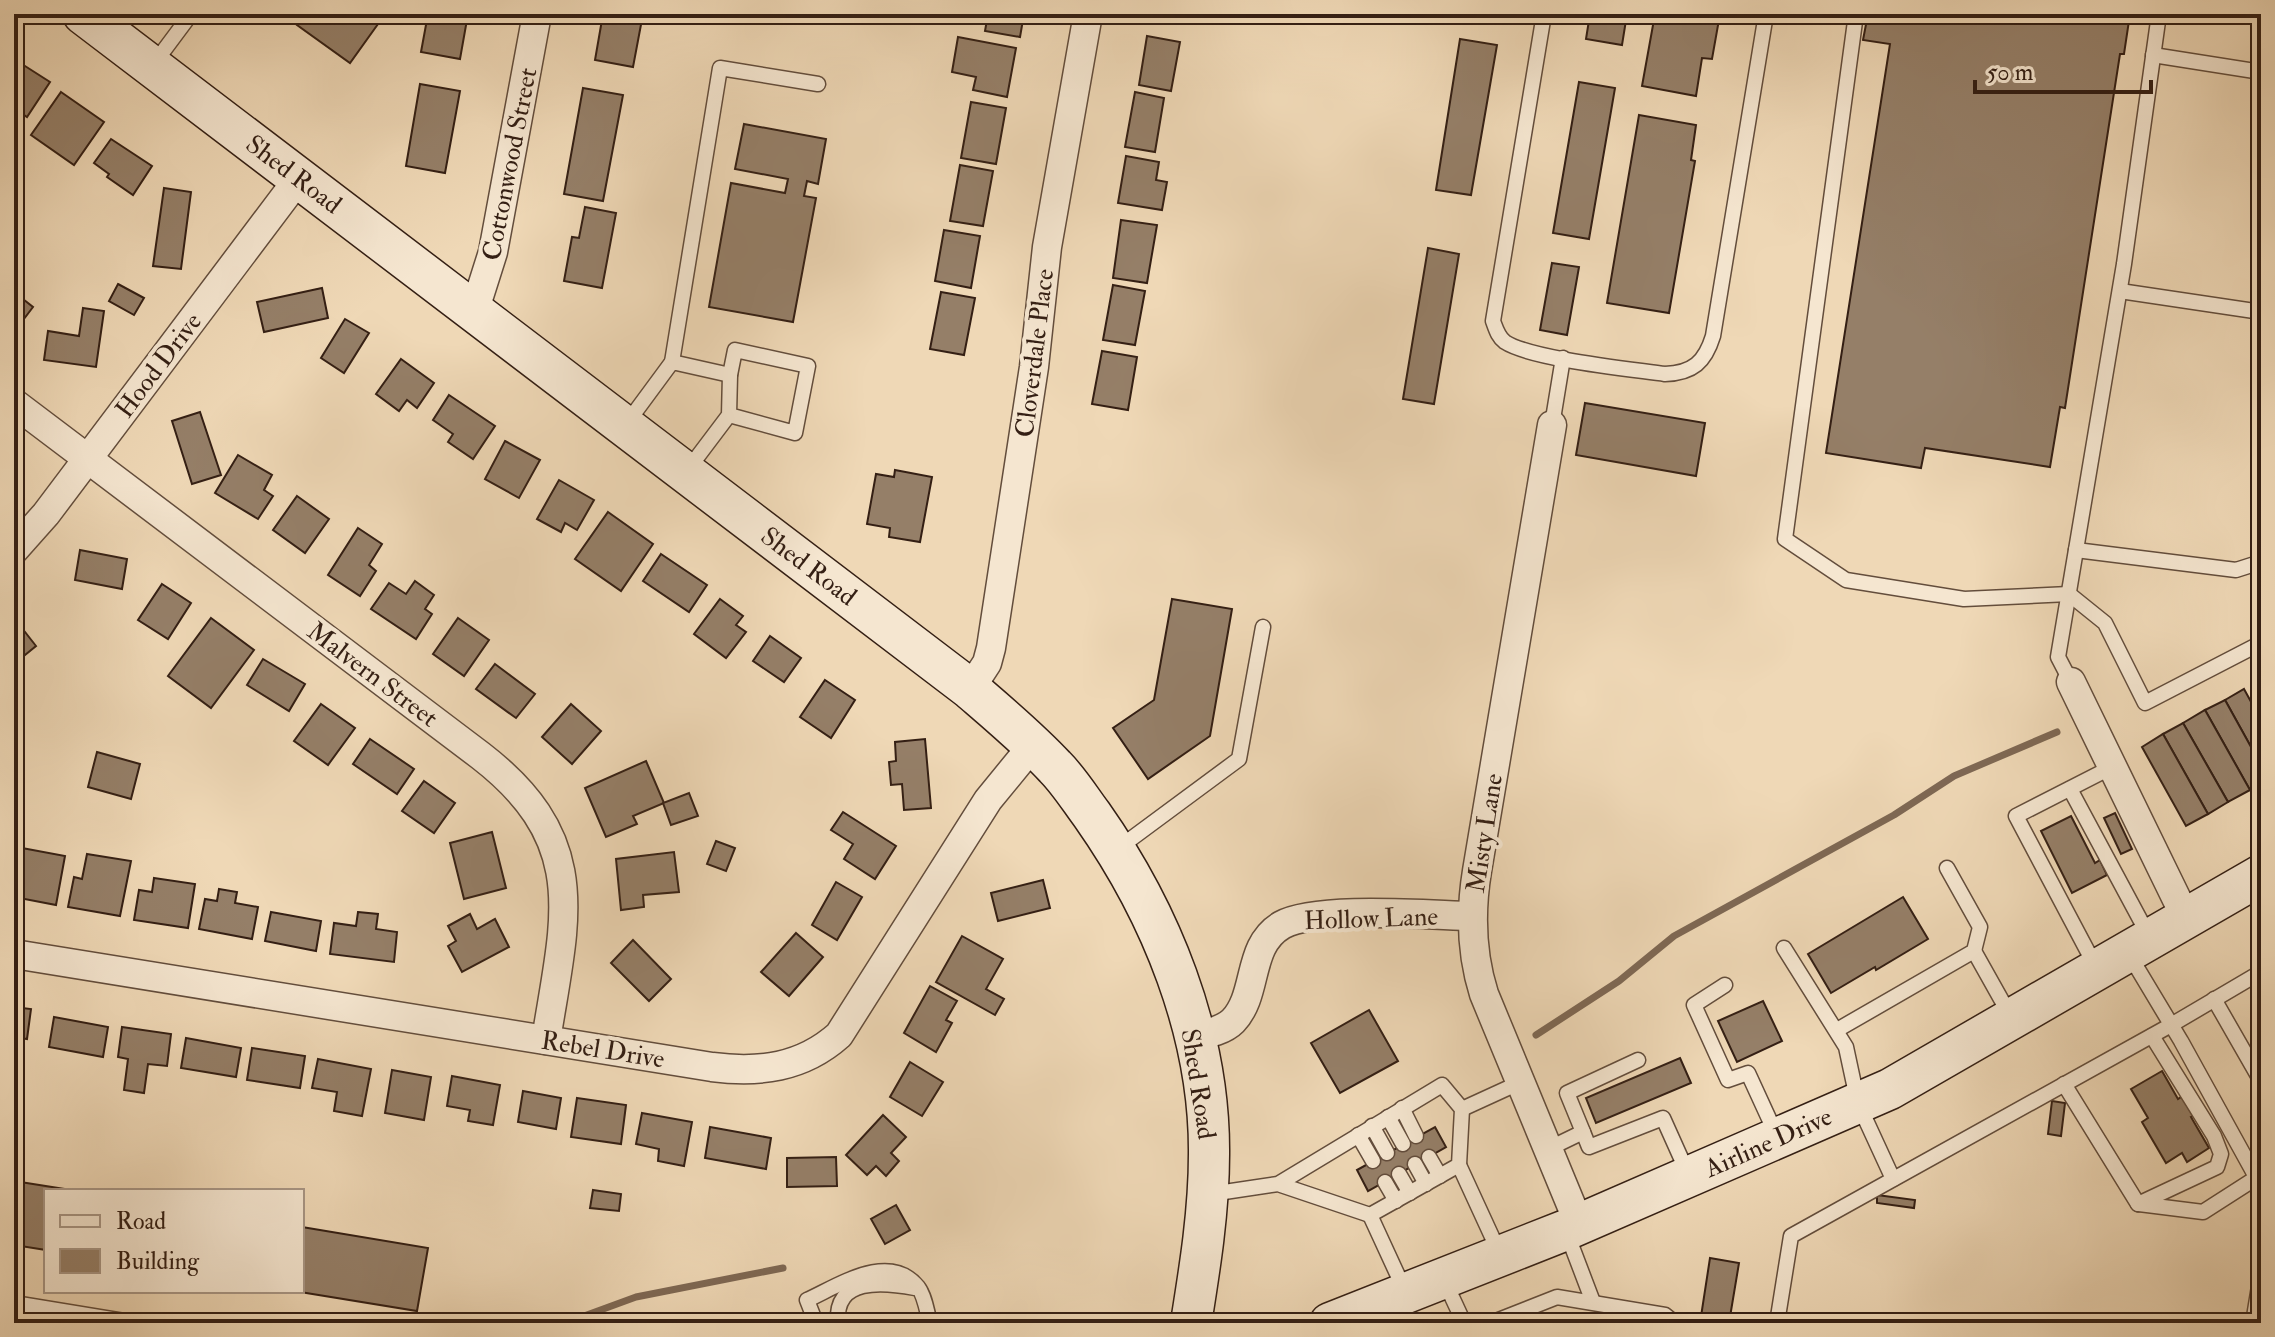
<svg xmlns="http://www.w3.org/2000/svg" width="2275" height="1337" font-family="'IM FELL Double Pica',serif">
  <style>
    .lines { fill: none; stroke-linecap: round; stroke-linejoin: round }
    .stream { stroke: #7e6854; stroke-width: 7 }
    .building { fill: #957f68; stroke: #341f14; stroke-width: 2 }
    .lane-casing { stroke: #634d3c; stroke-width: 17 }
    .street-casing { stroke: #634d3c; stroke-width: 31 }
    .secondary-casing { stroke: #341f14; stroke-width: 43 }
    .lane { stroke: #f5e6d0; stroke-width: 14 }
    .street { stroke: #f5e6d0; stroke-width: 28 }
    .secondary { stroke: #f5e6d0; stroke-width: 40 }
    .labels { text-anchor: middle; stroke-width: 8; stroke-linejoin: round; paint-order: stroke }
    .street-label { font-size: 26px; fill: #341f14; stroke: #f5e6d0 }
  </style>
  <rect width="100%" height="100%" fill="#efd8b6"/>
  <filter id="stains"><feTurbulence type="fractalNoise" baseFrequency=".0025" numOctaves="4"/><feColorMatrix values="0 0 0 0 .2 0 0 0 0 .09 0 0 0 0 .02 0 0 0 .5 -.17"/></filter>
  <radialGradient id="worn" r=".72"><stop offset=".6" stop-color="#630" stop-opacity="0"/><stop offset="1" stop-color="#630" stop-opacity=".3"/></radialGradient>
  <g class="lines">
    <g class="stream">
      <polyline points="1536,1035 1619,981 1674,936 1894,815 1954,776 2057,732"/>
      <polyline points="565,1323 636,1297 783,1268"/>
    </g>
  </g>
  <g class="building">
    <polygon points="305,14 365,14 378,24 350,63 297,25"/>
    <polygon points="428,14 468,14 460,59 421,52"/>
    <polygon points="603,14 643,14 633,67 595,60"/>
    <polygon points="988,14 1024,14 1020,37 985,31"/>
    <polygon points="1590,14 1627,14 1622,45 1586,39"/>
    <polygon points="1655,14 1720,14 1712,59 1702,58 1696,96 1642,86"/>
    <polygon points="1868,14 2130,14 2124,54 2120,54 2065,408 2060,407 2050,467 1925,448 1921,468 1826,453 1890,44 1863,40"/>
    <polygon points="1147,36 1180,42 1171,91 1139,85"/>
    <polygon points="958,37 1016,48 1007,97 973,90 976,77 952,72"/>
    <polygon points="1460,39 1497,45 1471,195 1436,190"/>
    <polygon points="14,59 50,82 27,117 14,108"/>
    <polygon points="1579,82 1615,88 1589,239 1553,233"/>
    <polygon points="420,84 460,91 445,173 406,166"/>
    <polygon points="583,88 623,95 603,201 564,194"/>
    <polygon points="61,92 104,122 74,165 31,135"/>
    <polygon points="1135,92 1164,98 1155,152 1125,147"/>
    <polygon points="971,102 1006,108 996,164 961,158"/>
    <polygon points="1639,115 1696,125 1691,160 1695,161 1669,313 1607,303"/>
    <polygon points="744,124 826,139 818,184 807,181 804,196 816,198 793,322 709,307 731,183 785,193 788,179 735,169"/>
    <polygon points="111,139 152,166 133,195 107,177 109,174 94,163"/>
    <polygon points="1126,156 1159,162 1156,180 1167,182 1162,210 1118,203"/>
    <polygon points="960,165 993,171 983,226 950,221"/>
    <polygon points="164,188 191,192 181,269 153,266"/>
    <polygon points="585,207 616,213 602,288 564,281 572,237 579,238"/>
    <polygon points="1121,220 1157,225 1147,283 1113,278"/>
    <polygon points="944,230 980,236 971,288 935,281"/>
    <polygon points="1428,248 1459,254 1434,404 1403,399"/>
    <polygon points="1552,263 1579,267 1567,335 1540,330"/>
    <polygon points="118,284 144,298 134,315 109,301"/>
    <polygon points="1113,285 1145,291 1135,345 1103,340"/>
    <polygon points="322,288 328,318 264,332 257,302"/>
    <polygon points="14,292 33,307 14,332"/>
    <polygon points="941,292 975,298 964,355 930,349"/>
    <polygon points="83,308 104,311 96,367 44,360 48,331 79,336"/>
    <polygon points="345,319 369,333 344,373 321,358"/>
    <polygon points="1102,351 1137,357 1128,410 1092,404"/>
    <polygon points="401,359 434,383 417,408 407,400 399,411 376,394"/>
    <polygon points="449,395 495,426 473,459 448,442 453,434 433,420"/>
    <polygon points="1585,403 1705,423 1696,476 1576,455"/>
    <polygon points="200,412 221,475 192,484 172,421"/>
    <polygon points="505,441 540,460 519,498 485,479"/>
    <polygon points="238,455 272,475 264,490 273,496 258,519 215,493"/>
    <polygon points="895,470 932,477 920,542 889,537 890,528 867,524 876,474 894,477"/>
    <polygon points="559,480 594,500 577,530 565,523 561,532 537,519"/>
    <polygon points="297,496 329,519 305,553 273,530"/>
    <polygon points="608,512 653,544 621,591 575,559"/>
    <polygon points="358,528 382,544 369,565 376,571 360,596 328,575"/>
    <polygon points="80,550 127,559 122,589 75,580"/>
    <polygon points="661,554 707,585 689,612 643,581"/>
    <polygon points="415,581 434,595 425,609 432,614 416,639 371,609 389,583 406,594"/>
    <polygon points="162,584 191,603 168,639 138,620"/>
    <polygon points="720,599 743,616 736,625 746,632 726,658 694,634"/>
    <polygon points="1172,599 1232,609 1210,736 1148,779 1113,728 1154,700"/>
    <polygon points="211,618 254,650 211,708 168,676"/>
    <polygon points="458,618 489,640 464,676 433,654"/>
    <polygon points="18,623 36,646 14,664 14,627"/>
    <polygon points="770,636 801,658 784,682 753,661"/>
    <polygon points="263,659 305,684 289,711 247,685"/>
    <polygon points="495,664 535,694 516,718 476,689"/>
    <polygon points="825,680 855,700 831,738 800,717"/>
    <polygon points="2244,689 2261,720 2261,765 2225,700"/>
    <polygon points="2225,700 2261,765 2261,784 2250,790 2205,710"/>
    <polygon points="321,704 355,728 328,765 294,741"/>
    <polygon points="571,704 601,731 572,764 542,737"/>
    <polygon points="2205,710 2250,790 2228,802 2183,723"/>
    <polygon points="2183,723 2228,802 2208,814 2163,734"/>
    <polygon points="2163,734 2208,814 2186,826 2142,747"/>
    <polygon points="370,739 414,769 397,794 353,764"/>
    <polygon points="925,739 931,808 904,810 902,784 891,785 889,762 896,761 895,742"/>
    <polygon points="97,752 140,764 131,799 88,787"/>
    <polygon points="646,761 664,803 633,816 637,824 606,837 585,788"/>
    <polygon points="424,781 455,803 434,833 402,811"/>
    <polygon points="689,793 698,816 671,825 663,803"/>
    <polygon points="843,812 896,846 875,879 844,859 853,844 831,830"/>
    <polygon points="2115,813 2132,849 2121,854 2104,818"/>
    <polygon points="2071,816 2095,863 2100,860 2107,875 2072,893 2041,831"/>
    <polygon points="492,832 506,888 464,899 450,843"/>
    <polygon points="716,841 735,848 726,871 707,864"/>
    <polygon points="22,848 65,856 56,905 14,897 14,866 19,867"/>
    <polygon points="674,852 679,892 643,895 644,907 621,910 616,859"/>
    <polygon points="87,854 131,861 120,916 68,907 74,877 82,879"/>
    <polygon points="154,878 195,884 188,928 134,920 139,890 152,892"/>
    <polygon points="1043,880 1050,908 998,921 991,893"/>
    <polygon points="836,882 862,897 837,940 812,925"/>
    <polygon points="219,889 237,892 235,903 258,907 252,939 199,929 205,899 217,901"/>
    <polygon points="1903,897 1928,939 1876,970 1875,967 1831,993 1808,954"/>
    <polygon points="271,912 321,921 316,951 265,941"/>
    <polygon points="358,912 378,914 376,929 397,932 394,962 330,954 334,923 356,926"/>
    <polygon points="470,914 477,929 495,919 509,947 462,972 448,946 456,941 448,926"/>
    <polygon points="796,933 823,957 789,996 761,972"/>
    <polygon points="962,936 1003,959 986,989 1004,999 995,1015 936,982"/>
    <polygon points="633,940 671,979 649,1001 611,963"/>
    <polygon points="930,986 957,1001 946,1020 952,1023 936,1052 904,1033"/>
    <polygon points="1763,1001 1782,1041 1737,1062 1718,1021"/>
    <polygon points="14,1007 31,1009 27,1039 14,1037"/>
    <polygon points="1369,1010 1398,1061 1340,1093 1311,1043"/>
    <polygon points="54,1017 108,1027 103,1057 49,1047"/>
    <polygon points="122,1027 171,1034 167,1066 148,1064 144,1093 124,1090 128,1059 118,1057"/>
    <polygon points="186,1038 241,1048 236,1077 181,1068"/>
    <polygon points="252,1048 305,1056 300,1088 247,1080"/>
    <polygon points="1680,1058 1691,1083 1596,1123 1586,1098"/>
    <polygon points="318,1059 371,1069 362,1116 334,1111 337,1092 312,1088"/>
    <polygon points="910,1062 943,1082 922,1116 890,1097"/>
    <polygon points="392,1070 431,1077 424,1120 385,1113"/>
    <polygon points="2162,1071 2178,1099 2184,1095 2196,1115 2191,1117 2209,1148 2187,1162 2182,1153 2166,1163 2142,1122 2148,1118 2131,1089"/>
    <polygon points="452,1076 500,1085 493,1125 468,1121 470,1110 447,1106"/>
    <polygon points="523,1091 561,1098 556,1129 518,1122"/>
    <polygon points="577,1098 626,1105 621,1144 571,1137"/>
    <polygon points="2052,1101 2065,1103 2061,1136 2048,1134"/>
    <polygon points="642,1113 692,1122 684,1166 658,1161 659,1149 636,1144"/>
    <polygon points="883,1115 906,1137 891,1153 899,1161 886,1176 876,1166 867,1175 846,1155"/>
    <polygon points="710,1127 771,1138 766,1169 705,1158"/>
    <polygon points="1435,1127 1446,1147 1368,1191 1357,1170"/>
    <polygon points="836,1157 837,1186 787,1187 787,1158"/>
    <polygon points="14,1181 71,1190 46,1191 46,1250 14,1245"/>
    <polygon points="593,1190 621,1194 619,1211 590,1208"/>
    <polygon points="1877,1195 1915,1200 1914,1208 1877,1203"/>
    <polygon points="896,1205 910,1230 885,1244 871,1219"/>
    <polygon points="302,1227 428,1248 417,1311 294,1291 302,1291"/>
    <polygon points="1710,1258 1739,1263 1729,1323 1700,1323"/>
    <polygon points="880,1315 883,1323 857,1323"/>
  </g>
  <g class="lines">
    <g class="lane-casing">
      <g id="lane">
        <path d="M1544,14L1493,321C1496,329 1498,337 1505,342C1531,359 1630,369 1665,374C1693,373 1705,362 1713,336L1766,14"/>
        <polyline points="1856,14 1785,539 1846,580 1964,599 2069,594 2105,623 2145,703 2261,643"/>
        <polyline points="2153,55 2261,72"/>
        <polyline points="153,65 191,14"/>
        <polyline points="2120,291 2261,312"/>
        <polyline points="672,362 720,68 818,84"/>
        <polyline points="627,423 672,362 730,375"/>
        <polyline points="1552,425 1563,358"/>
        <polyline points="686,472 729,415 795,433 808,366 735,350 730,375 729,415"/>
        <polyline points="2076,550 2236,570 2261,562"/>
        <polyline points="2071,682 2058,657 2124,264 2159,14"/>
        <polyline points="2070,789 2150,938"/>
        <polyline points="1116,850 1239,759 1263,627"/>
        <polyline points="1784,948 1846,1047 1858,1103 1893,1179"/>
        <polyline points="1974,951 2011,1017"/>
        <polyline points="2130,956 2181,1041 2261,1186"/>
        <polyline points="2097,969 2016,816 2112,767"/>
        <polyline points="1725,985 1694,1005 1728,1080 1748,1073 1776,1134"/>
        <polyline points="2214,999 2261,1081"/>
        <polyline points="1837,1030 1974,951 1980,927 1947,868"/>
        <polyline points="2064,1084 2138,1204"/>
        <polyline points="1402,1108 1416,1136"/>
        <polyline points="1462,1109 1521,1082"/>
        <polyline points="1388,1117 1403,1144"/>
        <polyline points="1372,1126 1387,1153"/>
        <polyline points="1583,1132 1589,1147 1663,1118 1689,1176"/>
        <polyline points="1358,1135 1373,1161"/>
        <polyline points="1548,1149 1583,1132 1567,1093 1638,1060"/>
        <polyline points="1429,1157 1440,1176"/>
        <polyline points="1415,1164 1426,1184"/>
        <polyline points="1459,1165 1499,1252"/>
        <polyline points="1399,1174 1410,1193"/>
        <polyline points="1385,1182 1396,1201"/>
        <polyline points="1211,1194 1278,1184 1442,1085 1462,1109 1459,1165 1370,1215 1278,1184"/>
        <polyline points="2138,1204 2217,1167 2221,1154 2214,1136 2152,1036"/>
        <polyline points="2139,1204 2203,1212 2256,1178"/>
        <polyline points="1370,1215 1405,1291"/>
        <polyline points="1566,1231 1593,1302"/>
        <polyline points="1445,1282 1464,1323"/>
        <polyline points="14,1303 136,1323"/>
        <path d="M816,1323L807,1300C838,1286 889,1251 918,1287C925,1296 927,1312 930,1323"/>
        <path d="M838,1323C834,1277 883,1282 915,1288"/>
        <polyline points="1491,1323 1557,1297 1665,1315 1675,1323"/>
        <polyline points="1777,1323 1791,1236 2171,1025 2261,972"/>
        <polyline points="2253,1323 2261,1274"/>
      </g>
    </g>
    <g class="street-casing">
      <g id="street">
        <polyline points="474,312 493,252 537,14"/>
        <path d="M14,403L481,756C592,842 565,919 546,1040"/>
        <path d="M1552,425L1477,871C1470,914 1471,953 1484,994L1579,1224"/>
        <polyline points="14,550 46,514 299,178"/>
        <polyline points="2071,682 2186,918"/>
        <polyline points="970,689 987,663 991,648 1034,367 1047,247 1088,14"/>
        <path d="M14,954L712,1067C759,1073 802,1068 839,1035L988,800L1033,745"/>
        <path d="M1193,1037C1206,1034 1223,1031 1233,1021C1259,994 1246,946 1282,925C1316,906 1428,915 1472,916"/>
      </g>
    </g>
    <g class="secondary-casing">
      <g id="secondary">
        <path d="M83,14L970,689C999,714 1029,739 1055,767C1069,781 1080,799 1092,815C1161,913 1210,1033 1209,1154C1209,1211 1200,1267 1191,1323"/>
        <polyline points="1330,1323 1566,1230 1890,1089 2261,875"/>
      </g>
    </g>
    <use href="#lane" class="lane"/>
    <use href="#street" class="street"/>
    <use href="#secondary" class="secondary"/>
  </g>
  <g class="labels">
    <g class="street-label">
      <text transform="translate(509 164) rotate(-79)" y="9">Cottonwood Street</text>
      <text transform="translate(294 174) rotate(37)" y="9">Shed Road</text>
      <text transform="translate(1034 353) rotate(-83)" y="9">Cloverdale Place</text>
      <text transform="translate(158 365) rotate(-53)" y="9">Hood Drive</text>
      <text transform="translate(809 566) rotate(37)" y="9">Shed Road</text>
      <text transform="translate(373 674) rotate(37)" y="9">Malvern Street</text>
      <text transform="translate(1484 833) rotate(-81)" y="9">Misty Lane</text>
      <text transform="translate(1371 918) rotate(-2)" y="9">Hollow Lane</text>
      <text transform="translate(603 1049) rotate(9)" y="9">Rebel Drive</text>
      <text transform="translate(1199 1084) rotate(81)" y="9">Shed Road</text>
      <text transform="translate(1768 1142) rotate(-24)" y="9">Airline Drive</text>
    </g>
  </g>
  <rect width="2275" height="1337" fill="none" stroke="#efd8b6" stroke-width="48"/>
  <rect x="16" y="16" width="2243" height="1305" fill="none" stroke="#341f14" stroke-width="4"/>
  <rect x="24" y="24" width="2227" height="1289" fill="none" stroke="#341f14" stroke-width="2"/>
  <rect x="44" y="1189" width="260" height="104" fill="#f5e6d0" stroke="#a89685" stroke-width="2"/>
  <rect x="60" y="1215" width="40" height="12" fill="#f5e6d0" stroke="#a89685" stroke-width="2"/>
  <text x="116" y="1229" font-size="24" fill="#341f14">Road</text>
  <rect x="60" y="1249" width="40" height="24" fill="#957f68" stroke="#a89685" stroke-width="2"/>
  <text x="116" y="1269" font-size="24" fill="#341f14">Building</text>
  <path d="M1975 80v12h176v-12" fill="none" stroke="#341f14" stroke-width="4"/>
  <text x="1987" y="80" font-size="24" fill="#341f14" stroke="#f5e6d0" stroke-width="6" paint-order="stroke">50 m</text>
  <rect width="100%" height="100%" filter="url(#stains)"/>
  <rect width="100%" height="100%" fill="url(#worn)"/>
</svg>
